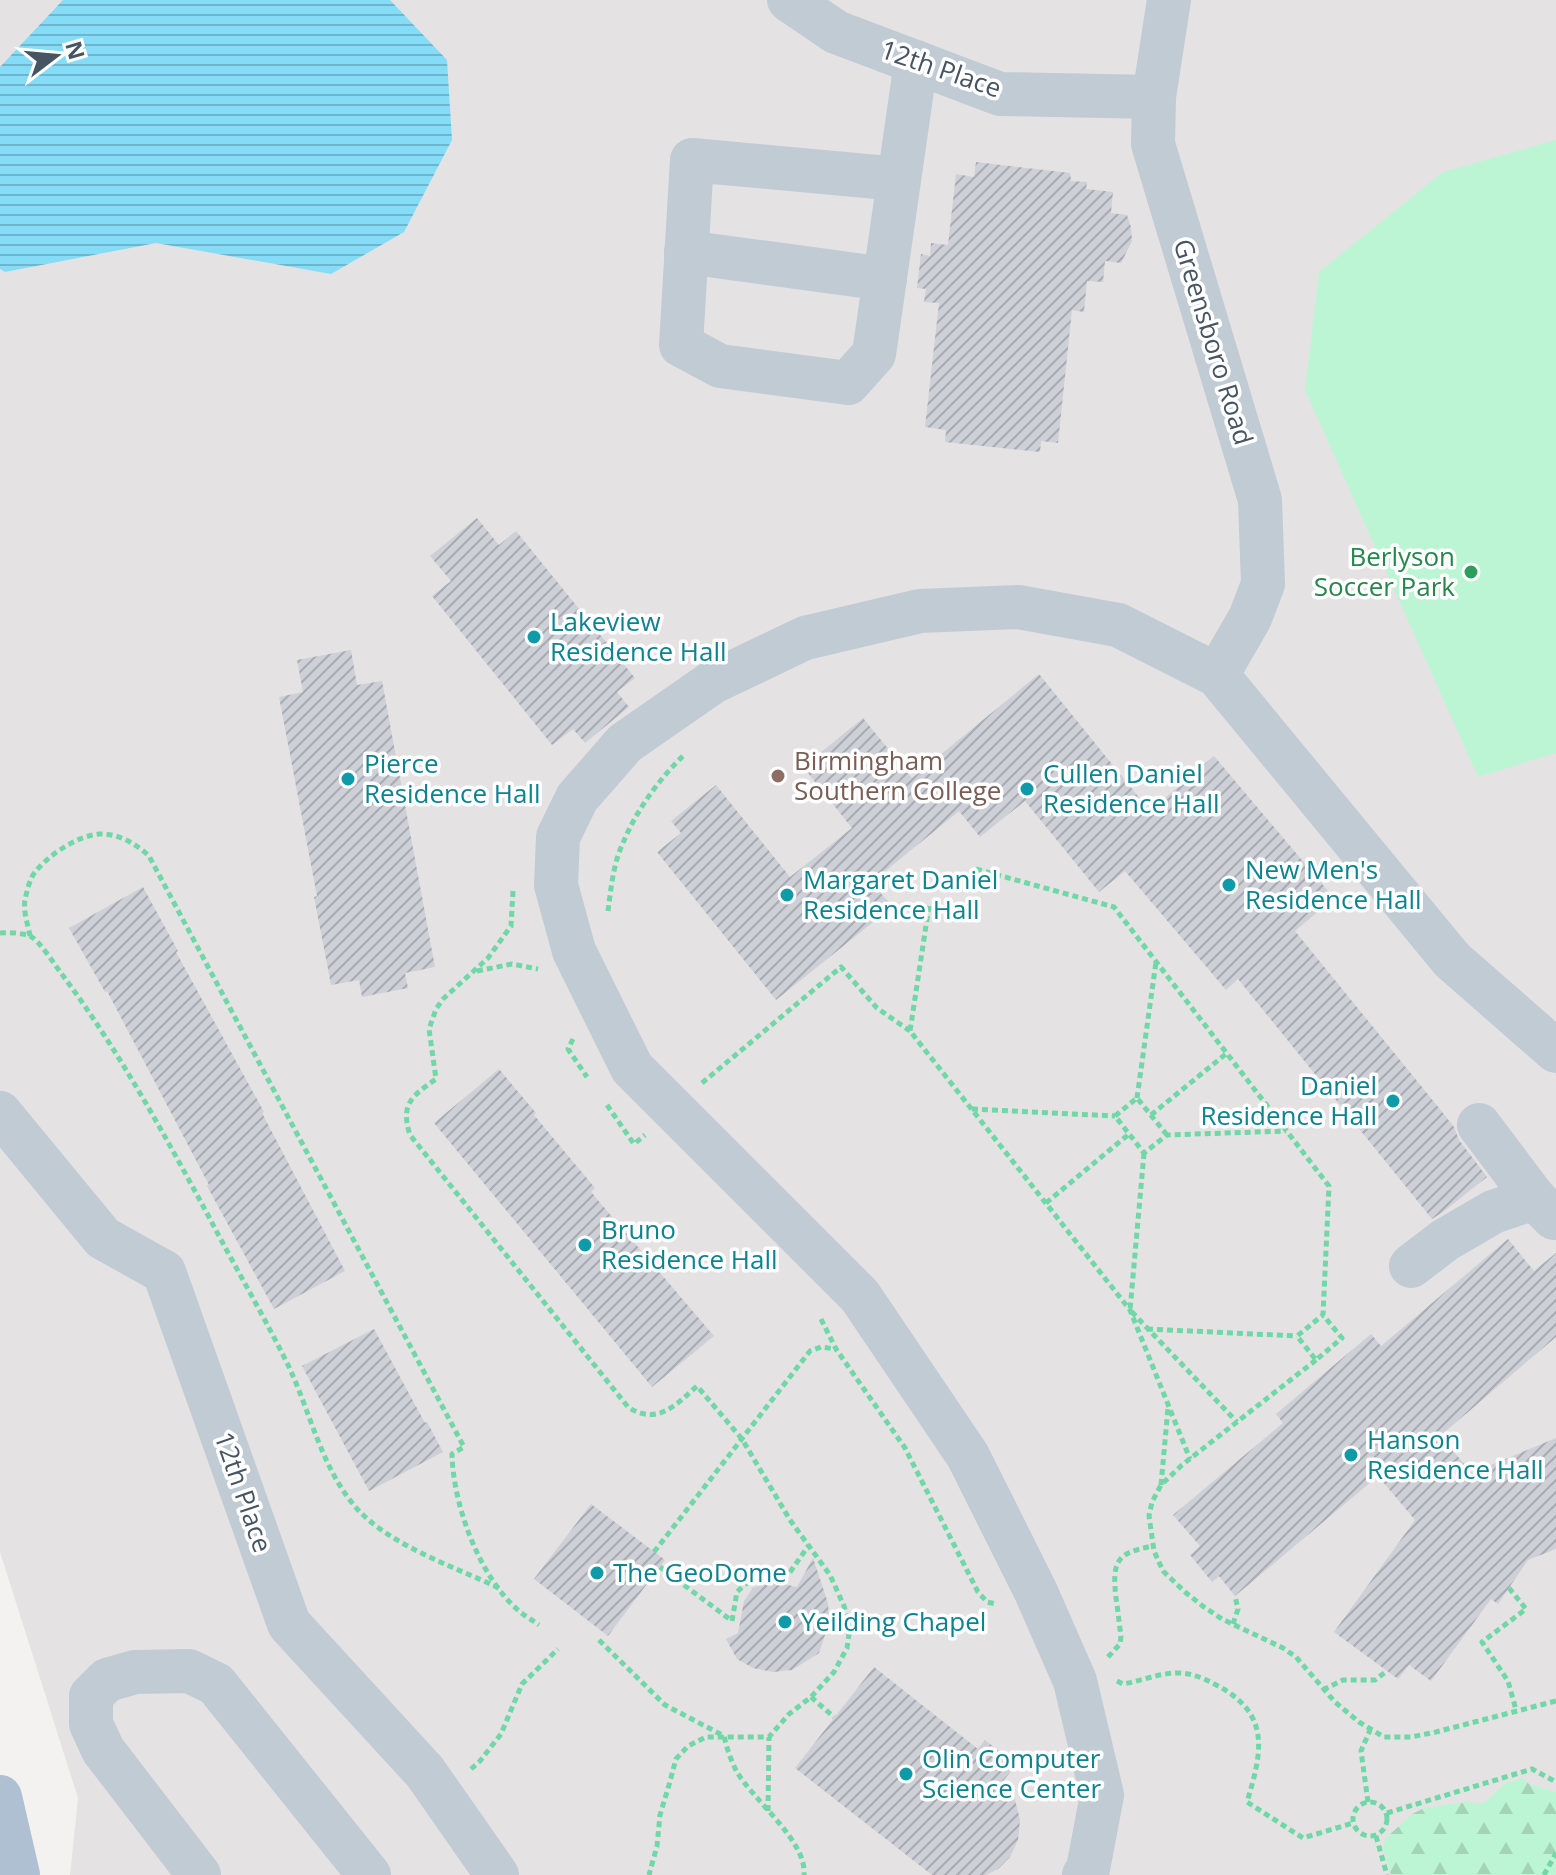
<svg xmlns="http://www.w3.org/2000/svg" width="1556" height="1875" font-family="'Open Sans',sans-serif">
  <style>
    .education { fill: #e5e2e3 }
    .forest { fill: url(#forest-firs) }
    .green { fill: #bcf5d3 }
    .water { fill: url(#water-rules) }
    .building { fill: url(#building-hatch) }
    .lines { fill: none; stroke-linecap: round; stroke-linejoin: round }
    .path { stroke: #70d7a6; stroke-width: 5; stroke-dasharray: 6 4; stroke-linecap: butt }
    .minor { stroke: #c0cbd4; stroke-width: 44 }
    .major { stroke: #aec0d2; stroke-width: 44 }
    .leisure-dot { fill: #2e9e5b; stroke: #fff; stroke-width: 3 }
    .culture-dot { fill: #0f9aa8; stroke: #fff; stroke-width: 3 }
    .education-dot { fill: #8d6e63; stroke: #fff; stroke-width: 3 }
    .labels { text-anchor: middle; stroke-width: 7; stroke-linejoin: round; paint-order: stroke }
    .street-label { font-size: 26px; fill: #475461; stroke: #fff }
    .leisure-label { font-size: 26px; fill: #27864d; stroke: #fff; text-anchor: end }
    .culture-label { font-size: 26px; fill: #0d838f; stroke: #fff; text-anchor: start }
    .education-label { font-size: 26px; fill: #785e54; stroke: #fff; text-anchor: start }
  </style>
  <defs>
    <pattern id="forest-firs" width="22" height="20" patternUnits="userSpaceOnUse" patternTransform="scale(2)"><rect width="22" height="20" fill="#bcf5d3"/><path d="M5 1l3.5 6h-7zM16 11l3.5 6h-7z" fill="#a3d4b8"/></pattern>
    <pattern id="water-rules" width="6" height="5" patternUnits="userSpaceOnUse" patternTransform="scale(2)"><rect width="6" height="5" fill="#85dcf6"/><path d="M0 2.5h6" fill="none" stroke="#6fb5cb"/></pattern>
    <pattern id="building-hatch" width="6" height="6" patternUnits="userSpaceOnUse" patternTransform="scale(2)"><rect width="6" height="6" fill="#cdd0d6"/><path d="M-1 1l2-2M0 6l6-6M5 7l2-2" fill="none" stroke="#a8abb1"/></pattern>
  </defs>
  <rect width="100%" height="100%" fill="#f4f1f1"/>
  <polygon class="education" points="0,0 1556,0 1556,1875 70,1875 78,1798 0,1552"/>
  <polygon class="forest" points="1523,1778 1529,1784 1556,1792 1556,1875 1391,1875 1383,1847 1387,1837 1412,1814 1424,1808 1450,1804 1469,1802 1480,1804 1487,1801 1504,1784"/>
  <polygon class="green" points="1556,140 1556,753 1478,777 1305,390 1319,272 1443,172"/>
  <polygon class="water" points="63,0 390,0 447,60 452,140 404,232 331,274 156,243 5,272 0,269 0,67"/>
  <g class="building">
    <polygon points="976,162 1070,173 1071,181 1087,182 1086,189 1113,192 1111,213 1127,215 1131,227 1132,241 1121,263 1105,261 1103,282 1087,281 1084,312 1072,310 1058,443 1041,441 1040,452 945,442 946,430 925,427 939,303 924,302 926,289 917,288 921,254 930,256 931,243 948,245 956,174 974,177"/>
    <polygon points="477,518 499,545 516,531 635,678 617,692 629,707 585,743 573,729 552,745 432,596 451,581 430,556"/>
    <polygon points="351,650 357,685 382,681 435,967 405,973 408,988 362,997 359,980 331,985 314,897 317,896 279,697 303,692 297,660"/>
    <polygon points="1039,674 1150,811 1214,756 1334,898 1295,931 1439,1108 1454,1127 1459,1140 1487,1177 1443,1212 1432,1219 1238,979 1226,990 1125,871 1099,892 1025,801 980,837 959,811 872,882 892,907 776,1000 657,852 681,833 671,821 716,785 790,877 852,828 803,767 863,718 912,778"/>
    <polygon points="143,887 178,951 176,952 264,1112 262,1113 345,1271 274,1309 207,1186 209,1185 107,991 105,992 69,928"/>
    <polygon points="499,1069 536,1113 534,1115 595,1188 591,1192 714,1336 652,1387 434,1123"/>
    <polygon points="1508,1239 1534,1271 1556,1253 1556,1337 1440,1436 1472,1473 1556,1438 1556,1549 1528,1560 1498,1604 1491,1599 1431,1681 1409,1665 1398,1679 1334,1632 1415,1520 1378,1476 1235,1596 1219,1576 1212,1582 1190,1555 1200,1546 1173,1515 1283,1423 1276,1414 1371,1334 1381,1346"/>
    <polygon points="374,1329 425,1423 427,1422 443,1452 369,1491 302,1366"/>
    <polygon points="591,1504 665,1560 608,1636 534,1579"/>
    <polygon points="813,1558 828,1603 829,1623 819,1653 792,1670 773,1672 753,1668 737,1659 726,1639 738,1633 744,1601 753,1588 770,1581 797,1587"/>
    <polygon points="874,1667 978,1749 985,1740 1016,1765 1004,1780 1015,1800 1020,1820 1018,1840 1010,1857 998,1869 986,1875 932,1875 795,1768"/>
  </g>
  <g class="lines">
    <g class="path">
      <polyline points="976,869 1114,907 1329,1186 1323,1315 1342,1338 1316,1360 1297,1336 1323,1315"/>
      <path d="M513,891L511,926L488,958L443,999L436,1009L429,1029L436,1079C412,1096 400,1104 410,1135L628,1407C657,1426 676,1405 697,1386L742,1439L790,1520L830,1575L844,1606L850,1627L847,1648L834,1672L811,1697L789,1714L769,1737H706L688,1746L676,1759L669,1785L660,1815L657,1846L649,1875"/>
      <polyline points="929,906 910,1031 1130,1310 1190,1459"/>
      <path d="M608,911C611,889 613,864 623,843C636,811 659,779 684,755"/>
      <path d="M0,933C8,932 22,933 30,936C40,941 54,964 61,973C118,1049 164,1134 209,1217C235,1267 264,1316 289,1367C310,1412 321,1465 353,1504C385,1544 453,1566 499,1588"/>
      <path d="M30,936C28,925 23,911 25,900C27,891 30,877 36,871C50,854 77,836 99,834C118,833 136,844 149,856L464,1447L452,1454C453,1504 479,1577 519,1611C525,1616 532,1620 539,1625"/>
      <polyline points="477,971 512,964 538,969"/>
      <polyline points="573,1039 568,1049 587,1077"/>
      <polyline points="702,1083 841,967 877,1008 910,1031"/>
      <polyline points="1137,1098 1156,962"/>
      <polyline points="607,1105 634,1144 645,1135"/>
      <polyline points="972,1109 1115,1116"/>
      <polyline points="1151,1115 1227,1053"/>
      <polyline points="1167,1135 1137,1098 1115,1116 1144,1153 1167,1135 1286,1131"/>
      <polyline points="1144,1153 1130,1310 1237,1422"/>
      <polyline points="1046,1203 1129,1134"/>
      <polyline points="821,1319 836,1349 905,1448 978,1592 987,1602 996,1604"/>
      <polyline points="1147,1329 1297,1336"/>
      <polyline points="1316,1360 1182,1465 1161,1485 1152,1502 1149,1516 1154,1551 1163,1571 1185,1592 1204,1607 1222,1619 1283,1648 1296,1657 1335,1702 1359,1722 1384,1737 1411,1737 1436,1732 1556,1701"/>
      <polyline points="1161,1485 1168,1408"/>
      <polyline points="654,1552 810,1351 821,1347 835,1349"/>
      <path d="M660,1567L732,1621L737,1592C752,1577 767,1568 788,1575L809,1545"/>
      <polyline points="1509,1588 1526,1609 1482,1642 1508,1681 1516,1710"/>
      <polyline points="1233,1624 1238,1609 1235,1596"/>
      <path d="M599,1640L665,1705L724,1736C727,1749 731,1761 737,1772C754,1801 807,1841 804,1875"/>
      <path d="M1108,1657L1120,1644L1121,1636C1119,1623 1118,1610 1116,1598C1112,1561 1116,1553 1153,1546"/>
      <path d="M1117,1681L1123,1684C1141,1681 1159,1673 1178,1673C1194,1673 1207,1680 1220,1687C1272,1716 1261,1755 1247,1802L1303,1838L1353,1823"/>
      <polyline points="1323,1690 1343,1680 1375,1680 1387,1671"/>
      <polyline points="811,1697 834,1717"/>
      <polyline points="471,1769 480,1761 501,1734 522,1684 558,1649"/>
      <circle cx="1370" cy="1819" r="17"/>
      <polyline points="1368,1802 1361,1751 1370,1730"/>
      <polyline points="768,1811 769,1737"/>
      <polyline points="1387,1813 1532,1769 1556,1782"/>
      <polyline points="1376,1836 1387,1875"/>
      <polyline points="1544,1875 1556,1853"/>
    </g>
    <g class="minor">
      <polyline points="789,0 836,32 1000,94 1154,97"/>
      <polyline points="1169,0 1154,97 1153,144 1260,500 1263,584 1250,618 1217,675"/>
      <polyline points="899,179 692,160 681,345 720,366 848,383 874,354 916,62"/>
      <polyline points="686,252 885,279"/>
      <polyline points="0,1113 103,1238 164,1272 289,1624 425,1772 497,1875"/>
      <polyline points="1479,1125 1534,1198 1554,1218"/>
      <polyline points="1411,1266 1445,1240 1493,1212 1534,1198"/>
      <polyline points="199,1875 103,1750 91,1724 91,1696 107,1680 135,1672 189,1671 216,1684 369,1875"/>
      <polyline points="1084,1875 1088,1869 1102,1795 1075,1681 1036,1592 968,1456 860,1296 632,1068 574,951 556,885 558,837 577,798 625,743 713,682 805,638 920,611 1018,607 1118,625 1217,675 1452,960 1556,1051"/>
    </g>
    <polyline class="major" points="0,1797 18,1875"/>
  </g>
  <circle class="leisure-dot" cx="1471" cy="572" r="8"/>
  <g class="culture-dot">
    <circle cx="534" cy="637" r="8"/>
    <circle cx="348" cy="779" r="8"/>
    <circle cx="1027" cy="789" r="8"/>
    <circle cx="1229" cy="885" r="8"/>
    <circle cx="787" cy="895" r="8"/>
    <circle cx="1393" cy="1101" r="8"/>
    <circle cx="585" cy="1245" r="8"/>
    <circle cx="1351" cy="1455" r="8"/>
    <circle cx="597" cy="1573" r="8"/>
    <circle cx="785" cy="1622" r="8"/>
    <circle cx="906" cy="1774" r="8"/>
  </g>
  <circle class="education-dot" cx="778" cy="776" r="8"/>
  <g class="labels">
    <g class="street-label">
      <text transform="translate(941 69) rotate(19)" y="9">12th Place</text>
      <text transform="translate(1213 342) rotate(73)" y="9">Greensboro Road</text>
      <text transform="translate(243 1492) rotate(71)" y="9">12th Place</text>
    </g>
    <g class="leisure-label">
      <text x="1455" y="566">Berlyson<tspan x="1455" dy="30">Soccer Park</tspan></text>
    </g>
    <g class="culture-label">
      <text x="550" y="631">Lakeview<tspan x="550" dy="30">Residence Hall</tspan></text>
      <text x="364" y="773">Pierce<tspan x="364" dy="30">Residence Hall</tspan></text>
      <text x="1043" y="783">Cullen Daniel<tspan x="1043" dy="30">Residence Hall</tspan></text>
      <text x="1245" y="879">New Men's<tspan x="1245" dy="30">Residence Hall</tspan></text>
      <text x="803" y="889">Margaret Daniel<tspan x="803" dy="30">Residence Hall</tspan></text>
      <text x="1377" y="1095" text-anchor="end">Daniel<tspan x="1377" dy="30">Residence Hall</tspan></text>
      <text x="601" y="1239">Bruno<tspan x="601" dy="30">Residence Hall</tspan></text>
      <text x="1367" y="1449">Hanson<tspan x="1367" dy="30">Residence Hall</tspan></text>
      <text x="613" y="1582">The GeoDome</text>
      <text x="801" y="1631">Yeilding Chapel</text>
      <text x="922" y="1768">Olin Computer<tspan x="922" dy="30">Science Center</tspan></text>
    </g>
    <g class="education-label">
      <text x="794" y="770">Birmingham<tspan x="794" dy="30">Southern College</tspan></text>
    </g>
  </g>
  <g transform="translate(56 56) rotate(74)" stroke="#ffffff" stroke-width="6" paint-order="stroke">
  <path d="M0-6L14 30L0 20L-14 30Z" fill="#475461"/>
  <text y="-12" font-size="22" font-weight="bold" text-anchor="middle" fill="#475461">N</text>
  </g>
</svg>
